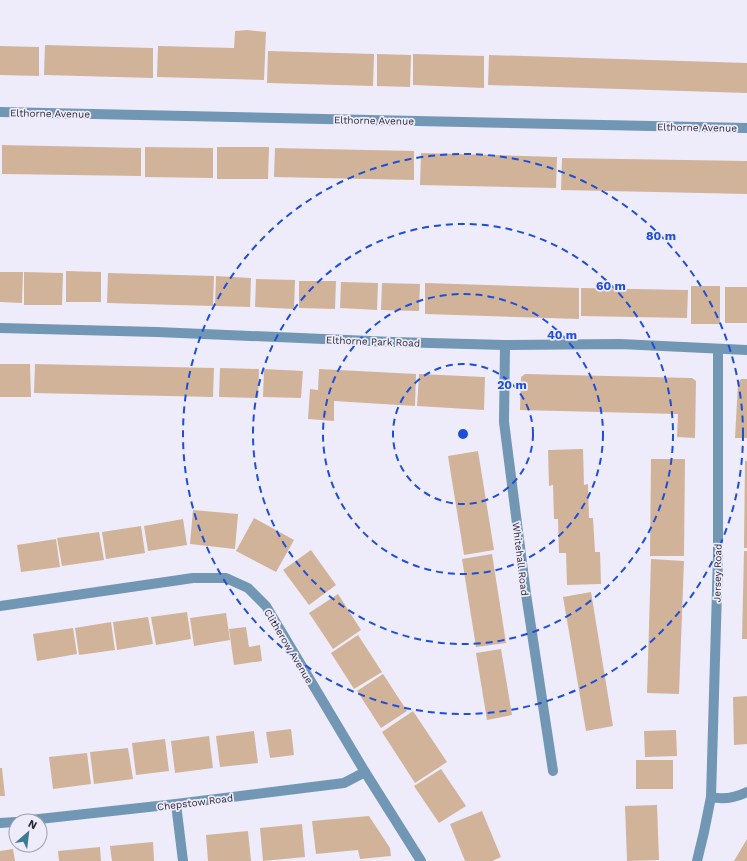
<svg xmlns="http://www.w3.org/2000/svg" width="747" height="861" font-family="'Work Sans',sans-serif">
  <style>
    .building { fill: #d1b399 }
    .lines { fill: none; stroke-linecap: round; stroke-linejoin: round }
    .minor { stroke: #7197b4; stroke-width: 10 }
    .ring { fill: none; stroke: #1d4ed8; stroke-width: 2; stroke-dasharray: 7 5 }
    .labels { text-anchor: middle; stroke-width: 3.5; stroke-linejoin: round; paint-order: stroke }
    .street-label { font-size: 10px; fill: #2a2836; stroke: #eeecfb }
    .centre { fill: #1d4ed8; stroke: #eeecfb; stroke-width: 2 }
    .ring-label { font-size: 12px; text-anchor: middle; font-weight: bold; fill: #1d4ed8; stroke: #eeecfb; stroke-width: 3.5; stroke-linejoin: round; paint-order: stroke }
  </style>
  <rect width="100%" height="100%" fill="#eeecfb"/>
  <g class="building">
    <polygon points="247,30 266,32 264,80 157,77 158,46 234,48 235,31"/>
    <polygon points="45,45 153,48 153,78 44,75"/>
    <polygon points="0,46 39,47 39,76 0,75"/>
    <polygon points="268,51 374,54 373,86 267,83"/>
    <polygon points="377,54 411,55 410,87 377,86"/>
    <polygon points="413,54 484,56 484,88 413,85"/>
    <polygon points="489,55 747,63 747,93 488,85"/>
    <polygon points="2,145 141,148 141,176 2,174"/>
    <polygon points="145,147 213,148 213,178 145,177"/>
    <polygon points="217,147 269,147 268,179 217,179"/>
    <polygon points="275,148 414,151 414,180 274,177"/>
    <polygon points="421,153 557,157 556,188 420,185"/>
    <polygon points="562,158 747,161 747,194 561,190"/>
    <polygon points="66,271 101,272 101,302 66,302"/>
    <polygon points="0,272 23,272 22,303 0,302"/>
    <polygon points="24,272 63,273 62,305 24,305"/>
    <polygon points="108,273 214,276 213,306 107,303"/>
    <polygon points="216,276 251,278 250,307 215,306"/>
    <polygon points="256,279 295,280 294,309 255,307"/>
    <polygon points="299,281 336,281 335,309 299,308"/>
    <polygon points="341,282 378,283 377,310 340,308"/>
    <polygon points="382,283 420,284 419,311 381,310"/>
    <polygon points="425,283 579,288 579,319 425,314"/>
    <rect x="691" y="286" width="29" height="38"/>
    <rect x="725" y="287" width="22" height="36"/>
    <polygon points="581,288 688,290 687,318 581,316"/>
    <polygon points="0,364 30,364 31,397 0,397"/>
    <polygon points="35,364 214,368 213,397 34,393"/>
    <polygon points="220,368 259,369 258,398 219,397"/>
    <polygon points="264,369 303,371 301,398 263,397"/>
    <polygon points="319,369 416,374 415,406 334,401 334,421 308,419 310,389 318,390"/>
    <polygon points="419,374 485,377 484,410 417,406"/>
    <polygon points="525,374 692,378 696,381 695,438 677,437 678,414 520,410 521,377"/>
    <polygon points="741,379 747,379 747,438 735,438 738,383"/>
    <polygon points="583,449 584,485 588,484 589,518 593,518 595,552 600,552 601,584 567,585 566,553 559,553 558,519 554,519 553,485 549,486 548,450"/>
    <polygon points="478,451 494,550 464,555 448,456"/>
    <polygon points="651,459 685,459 684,556 650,556"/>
    <polygon points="745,461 747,461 747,548 744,548"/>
    <polygon points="193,510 238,514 235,549 190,544"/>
    <polygon points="254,518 294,540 276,572 236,551"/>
    <polygon points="183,519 187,545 148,551 144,526"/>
    <polygon points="141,526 145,553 106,559 102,532"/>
    <polygon points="99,532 104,560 62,566 57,538"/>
    <polygon points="56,539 60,567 21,572 17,545"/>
    <polygon points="311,550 336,585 309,605 283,570"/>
    <polygon points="744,551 747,551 747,639 742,639"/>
    <polygon points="492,554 506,643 476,647 462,559"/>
    <polygon points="651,559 684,561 679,694 647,693"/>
    <polygon points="591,592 613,726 586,731 563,597"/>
    <polygon points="338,594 361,630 333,649 309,613"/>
    <polygon points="187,612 191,639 156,645 151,617"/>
    <polygon points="226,613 230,640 194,646 190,618"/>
    <polygon points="148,617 153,644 117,650 113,622"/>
    <polygon points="111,622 115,650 79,655 75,628"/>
    <polygon points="246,627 249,647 260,645 262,661 234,665 229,629"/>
    <polygon points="73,628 77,654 37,661 33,634"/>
    <polygon points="358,635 382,672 354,689 331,653"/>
    <polygon points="501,649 512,715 487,720 476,653"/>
    <polygon points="383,674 407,711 381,728 357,691"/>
    <polygon points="747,696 747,744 734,745 733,697"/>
    <polygon points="413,711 447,762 415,783 382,732"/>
    <polygon points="291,729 294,755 270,758 266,732"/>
    <polygon points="676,730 677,756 645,757 644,731"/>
    <polygon points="254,731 258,763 220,767 216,736"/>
    <polygon points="209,736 213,768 175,773 171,741"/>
    <polygon points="165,739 169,771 136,775 132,743"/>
    <polygon points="128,748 133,779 94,784 90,752"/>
    <polygon points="87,753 91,784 53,789 49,757"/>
    <rect x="636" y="760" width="37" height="29"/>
    <polygon points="0,768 2,768 5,796 0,796"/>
    <polygon points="441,769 466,806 439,823 414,786"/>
    <polygon points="657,805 659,860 627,861 625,806"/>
    <polygon points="482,811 501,857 492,861 465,861 450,824"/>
    <polygon points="369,816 390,848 391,856 360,859 358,850 316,854 312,821"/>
    <polygon points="302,824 305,857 263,861 260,828"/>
    <polygon points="248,831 251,861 208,861 206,835"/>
    <polygon points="747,839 747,861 734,861"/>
    <polygon points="153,842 154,861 112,861 110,846"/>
    <polygon points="100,847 101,861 59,861 58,851"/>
    <polygon points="13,849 15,861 0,861 0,851"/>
  </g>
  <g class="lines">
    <g class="minor">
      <polyline points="0,112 747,128"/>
      <polyline points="0,328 157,332 393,342 505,345 620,344 747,350"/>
      <polyline points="505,345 504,422 526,594 553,771"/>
      <polyline points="0,606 193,578 226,578 248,588 266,606 365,772 421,861"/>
      <polyline points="711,797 718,556 718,349"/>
      <polyline points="176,804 183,861"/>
      <polyline points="21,821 176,804 344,783 365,772"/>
      <polyline points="0,823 16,822"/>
      <path d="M697,861L704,832L711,797C724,800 735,798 747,792"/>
    </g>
  </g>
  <g class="ring">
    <circle cx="463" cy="434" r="70"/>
    <circle cx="463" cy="434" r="140"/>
    <circle cx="463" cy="434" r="210"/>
    <circle cx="463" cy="434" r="280"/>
  </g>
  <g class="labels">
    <g class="street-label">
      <text transform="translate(50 113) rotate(1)" y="4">Elthorne Avenue</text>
      <text transform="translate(374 120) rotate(1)" y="4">Elthorne Avenue</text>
      <text transform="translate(697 127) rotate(1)" y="4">Elthorne Avenue</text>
      <text transform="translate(373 341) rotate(2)" y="4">Elthorne Park Road</text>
      <text transform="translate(521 559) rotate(83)" y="4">Whitehall Road</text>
      <text transform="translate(717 573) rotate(-89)" y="4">Jersey Road</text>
      <text transform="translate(289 646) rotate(59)" y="4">Clitherow Avenue</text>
      <text transform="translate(195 802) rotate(-7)" y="4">Chepstow Road</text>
    </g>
  </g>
  <circle cx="463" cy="434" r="6" class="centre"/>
  <g class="ring-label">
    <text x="661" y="240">80 m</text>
    <text x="611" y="290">60 m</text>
    <text x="562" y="339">40 m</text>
    <text x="512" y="389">20 m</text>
  </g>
  <g transform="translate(28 833) rotate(28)"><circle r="19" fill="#eeecfb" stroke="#a09eac"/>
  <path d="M0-3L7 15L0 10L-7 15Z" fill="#3e7a91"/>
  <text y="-6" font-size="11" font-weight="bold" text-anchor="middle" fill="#2a2836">N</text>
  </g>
</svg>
